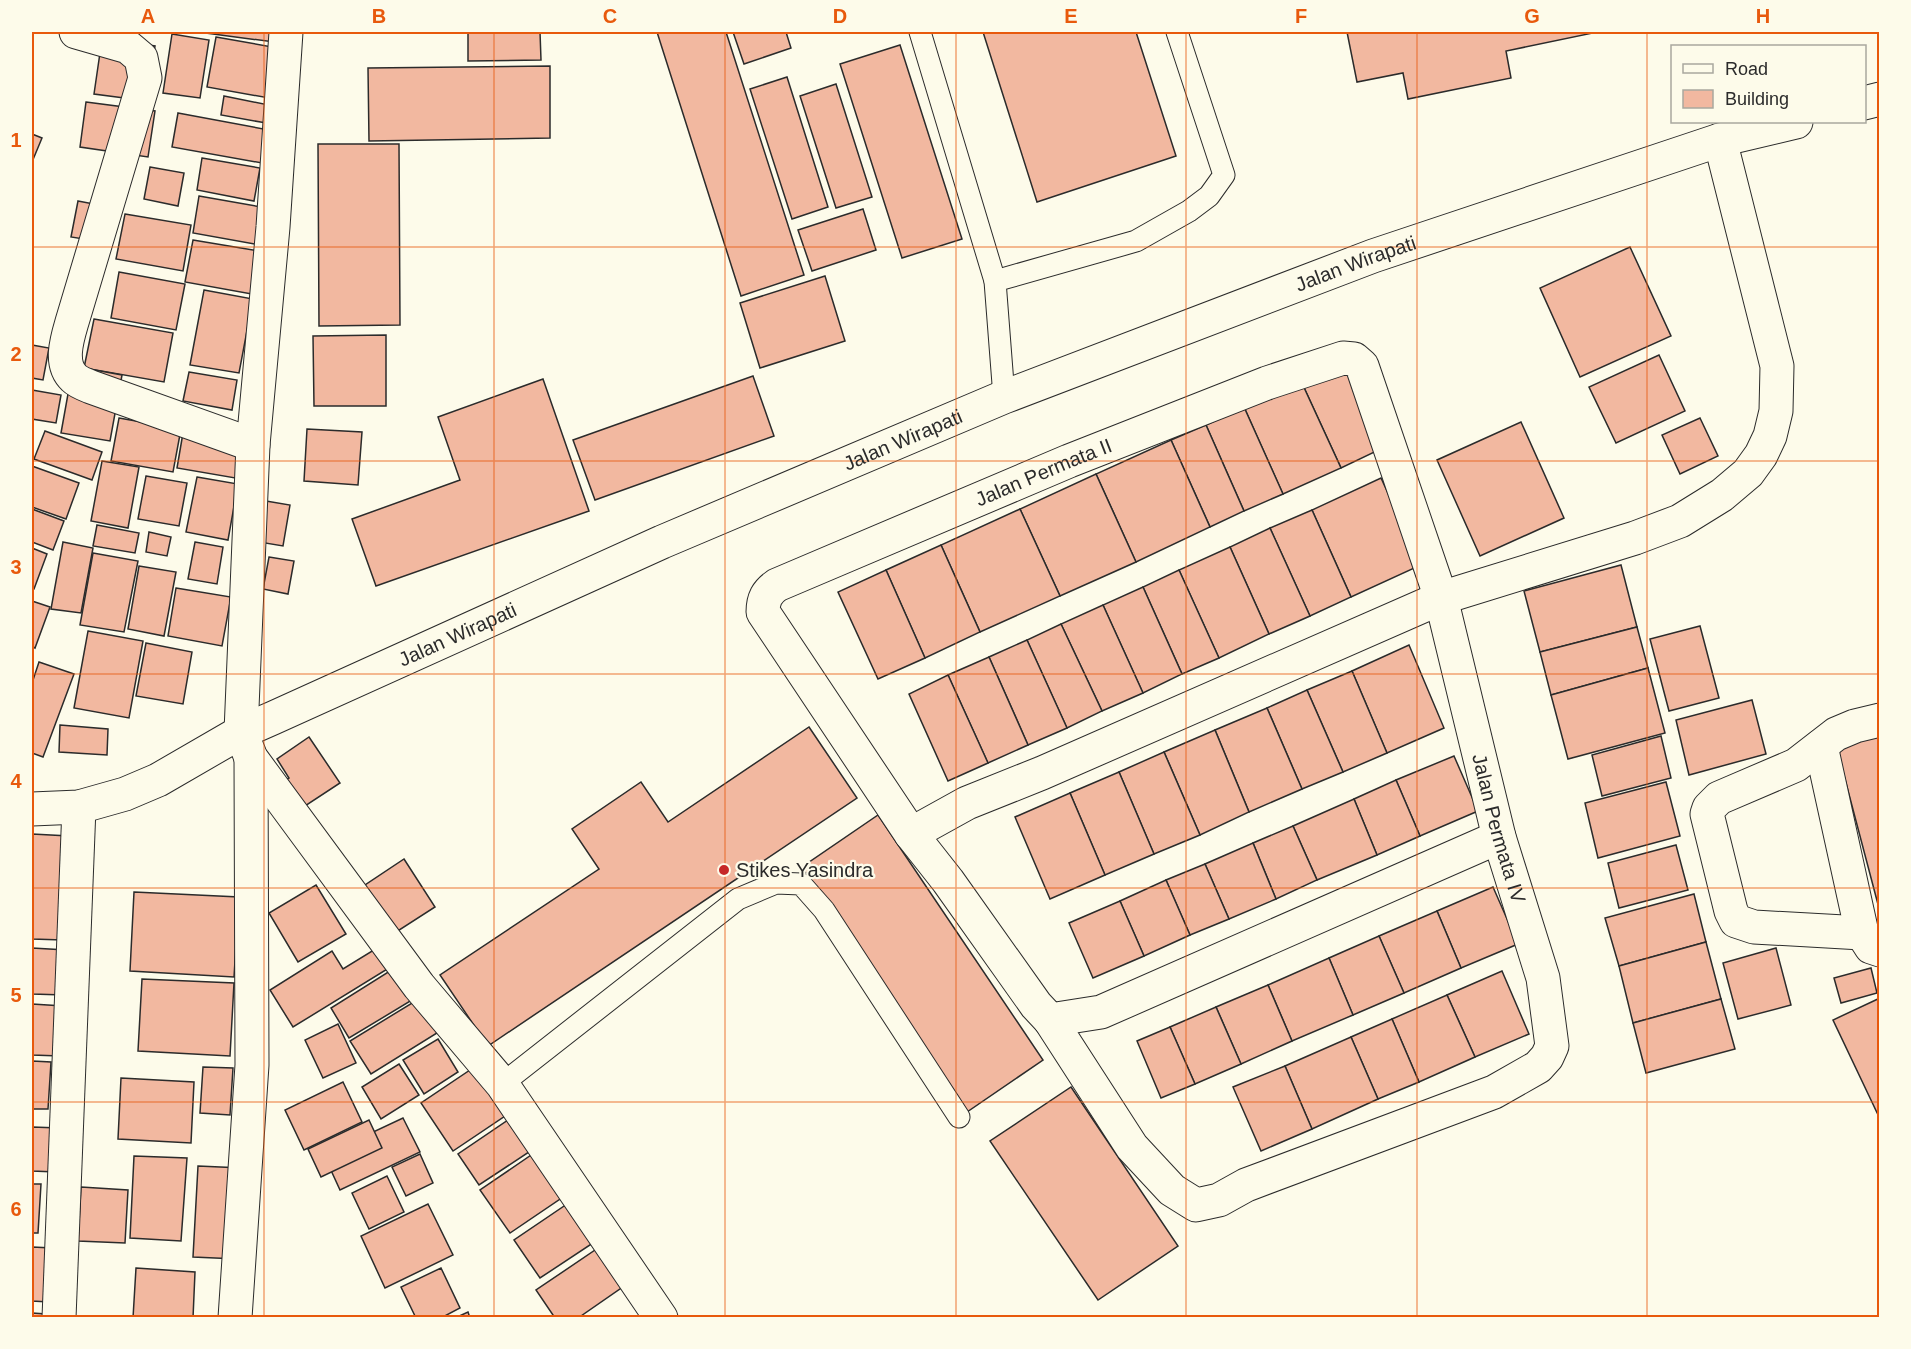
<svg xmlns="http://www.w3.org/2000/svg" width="1911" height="1349" font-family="Arial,sans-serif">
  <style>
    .building { fill: #f2b8a0; stroke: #2b2b2b; stroke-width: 1.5 }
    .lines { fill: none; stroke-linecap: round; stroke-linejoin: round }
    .lane-casing { stroke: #2b2b2b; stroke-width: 23 }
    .street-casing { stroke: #2b2b2b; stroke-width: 35 }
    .lane { stroke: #fdfbea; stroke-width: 21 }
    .street { stroke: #fdfbea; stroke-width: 33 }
    .grid { fill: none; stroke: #e8590c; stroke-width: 1.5; stroke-opacity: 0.55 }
    .poi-dot { fill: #c62828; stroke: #fdfbea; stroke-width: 2 }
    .labels { text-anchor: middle; stroke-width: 4.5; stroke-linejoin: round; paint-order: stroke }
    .street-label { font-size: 20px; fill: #2b2b2b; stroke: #fdfbea }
    .poi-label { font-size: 20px; fill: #2b2b2b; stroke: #fdfbea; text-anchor: start }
    .neatline { fill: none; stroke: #e8590c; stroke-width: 2 }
    .grid-label { font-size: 20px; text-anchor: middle; font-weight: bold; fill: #e8590c }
  </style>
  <rect width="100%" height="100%" fill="#fdfbea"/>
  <g class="building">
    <polygon points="198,32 276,32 274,42"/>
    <polygon points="468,32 540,32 541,60 468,61"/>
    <polygon points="657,32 726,32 804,275 741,296"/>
    <polygon points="733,32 786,32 791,48 744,64"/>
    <polygon points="983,32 1136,32 1176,156 1037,202"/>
    <polygon points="1347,32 1593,32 1593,33 1506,51 1511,78 1408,99 1403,73 1357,82"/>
    <polygon points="172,34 209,40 200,98 163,93"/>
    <polygon points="216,37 278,48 269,98 207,87"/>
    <polygon points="102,39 155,46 147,101 94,94"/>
    <polygon points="900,45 962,239 902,258 840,64"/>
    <polygon points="550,66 550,138 369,141 368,68"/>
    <polygon points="787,77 828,207 792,219 750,89"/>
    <polygon points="836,84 872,197 836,208 800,96"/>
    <polygon points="224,96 269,105 266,123 221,115"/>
    <polygon points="86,102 155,111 148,157 80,147"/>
    <polygon points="178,113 269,130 262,163 172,147"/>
    <polygon points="32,134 42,138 32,162"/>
    <polygon points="318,144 399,144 400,325 319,326"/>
    <polygon points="202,158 260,168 254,201 197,190"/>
    <polygon points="150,167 184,173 178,206 144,199"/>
    <polygon points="199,196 267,208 260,245 193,233"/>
    <polygon points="78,201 115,208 108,243 71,237"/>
    <polygon points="863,209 876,250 812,271 798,230"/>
    <polygon points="125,214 191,225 183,271 116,259"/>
    <polygon points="193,240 265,252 257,295 185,282"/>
    <polygon points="1630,247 1671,336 1580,377 1540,288"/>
    <polygon points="119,272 185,284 176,330 111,318"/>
    <polygon points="825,276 845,341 760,368 740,303"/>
    <polygon points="204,290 253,299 239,373 190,365"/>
    <polygon points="94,319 173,333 164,382 84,368"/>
    <polygon points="386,335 386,406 314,406 313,336"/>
    <polygon points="32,345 49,348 43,380 32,378"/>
    <polygon points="1659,355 1685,411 1616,443 1589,387"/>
    <polygon points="1346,361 1385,447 1341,468 1301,381"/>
    <polygon points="73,366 122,375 110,441 61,433"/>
    <polygon points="189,372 237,380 232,410 183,401"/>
    <polygon points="753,376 774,436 595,500 573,440"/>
    <polygon points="543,379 589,511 376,586 352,519 460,480 438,417"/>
    <polygon points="1301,381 1341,468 1283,494 1244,407"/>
    <polygon points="32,390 61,395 56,423 32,419"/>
    <polygon points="1244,407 1283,494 1244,511 1206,425"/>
    <polygon points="119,418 181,429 173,472 111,461"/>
    <polygon points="1700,418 1718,456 1680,474 1662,435"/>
    <polygon points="1521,422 1564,518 1480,556 1437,460"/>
    <polygon points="1206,425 1244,511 1210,527 1171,440"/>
    <polygon points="184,427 249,439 241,479 177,468"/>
    <polygon points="307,429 362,432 358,485 304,481"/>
    <polygon points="45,431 102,452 92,480 34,459"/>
    <polygon points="1171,440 1210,527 1136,562 1096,474"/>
    <polygon points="102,461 139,467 128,528 91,521"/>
    <polygon points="32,466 79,483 66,519 32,507"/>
    <polygon points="1096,474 1136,562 1060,596 1020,509"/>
    <polygon points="146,476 187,483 179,526 138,519"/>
    <polygon points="197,477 238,484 228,540 186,532"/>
    <polygon points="1381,478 1421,565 1351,597 1312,510"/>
    <polygon points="266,501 290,505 283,546 259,542"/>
    <polygon points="32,509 64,521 53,550 32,542"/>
    <polygon points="1020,509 1060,596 980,632 941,545"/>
    <polygon points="1312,510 1351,597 1310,616 1270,528"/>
    <polygon points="97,525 139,533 135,553 93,546"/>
    <polygon points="1270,528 1310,616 1269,634 1230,547"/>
    <polygon points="149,532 171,537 167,556 146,552"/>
    <polygon points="63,542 93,548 81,613 51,609"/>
    <polygon points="195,542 223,547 217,584 188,579"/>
    <polygon points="941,545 980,632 925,658 886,570"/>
    <polygon points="1230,547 1269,634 1219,658 1179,570"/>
    <polygon points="32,548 47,554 34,589 32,589"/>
    <polygon points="93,553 138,561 124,632 80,625"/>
    <polygon points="269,557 294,561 288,594 263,589"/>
    <polygon points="1621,565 1637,627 1540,652 1524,591"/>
    <polygon points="139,566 176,572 164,636 128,629"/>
    <polygon points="886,570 925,658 878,679 838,592"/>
    <polygon points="1179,570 1219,658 1182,674 1143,587"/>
    <polygon points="1143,587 1182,674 1143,693 1103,605"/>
    <polygon points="176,588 231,597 222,646 168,636"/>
    <polygon points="32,601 50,607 35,648 32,646"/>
    <polygon points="1103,605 1143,693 1102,711 1061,624"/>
    <polygon points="1061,624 1102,711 1067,728 1027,640"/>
    <polygon points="1700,626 1719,698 1669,711 1650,639"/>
    <polygon points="1637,627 1648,668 1551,695 1540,652"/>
    <polygon points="88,631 143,641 129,718 74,708"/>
    <polygon points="1027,640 1067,728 1028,745 989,657"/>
    <polygon points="146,643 192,652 183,704 136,696"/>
    <polygon points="1409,645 1444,728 1387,753 1352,671"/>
    <polygon points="989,657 1028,745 988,763 948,675"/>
    <polygon points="39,662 74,674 43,757 32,753 32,683"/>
    <polygon points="1648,668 1665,733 1568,759 1551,695"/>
    <polygon points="1352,671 1387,753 1343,772 1307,690"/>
    <polygon points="948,675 988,763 948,781 909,694"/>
    <polygon points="1307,690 1343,772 1302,789 1267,708"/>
    <polygon points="1752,700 1766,754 1689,775 1676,720"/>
    <polygon points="1267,708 1302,789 1249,812 1215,730"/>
    <polygon points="60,725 108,729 107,755 59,752"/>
    <polygon points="809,727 857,798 488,1046 440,975 599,869 572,829 641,782 668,822"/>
    <polygon points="1215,730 1249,812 1200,835 1164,752"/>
    <polygon points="1880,734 1880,912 1836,745"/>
    <polygon points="1661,736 1671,778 1602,796 1592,755"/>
    <polygon points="309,737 340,783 302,808 284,781 289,778 277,759"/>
    <polygon points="1164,752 1200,835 1154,854 1119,772"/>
    <polygon points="1454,756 1478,811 1420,836 1396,780"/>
    <polygon points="1119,772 1154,854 1105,875 1070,793"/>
    <polygon points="1396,780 1420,836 1377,855 1354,799"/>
    <polygon points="1666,782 1680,836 1598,858 1585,803"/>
    <polygon points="1070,793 1105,875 1050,899 1015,817"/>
    <polygon points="1354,799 1377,855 1317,880 1293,826"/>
    <polygon points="878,815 1043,1060 967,1112 802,867"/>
    <polygon points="1293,826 1317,880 1276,899 1253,843"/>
    <polygon points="32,834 69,836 63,940 32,939"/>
    <polygon points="1253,843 1276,899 1229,919 1205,864"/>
    <polygon points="1676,845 1688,890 1619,908 1608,863"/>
    <polygon points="404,859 435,907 390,936 359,889"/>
    <polygon points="1205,864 1229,919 1190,935 1166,880"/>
    <polygon points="1166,880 1190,935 1144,956 1120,901"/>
    <polygon points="316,885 346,934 298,962 269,913"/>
    <polygon points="1493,887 1518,944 1461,968 1437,911"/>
    <polygon points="134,892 239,897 234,977 130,971"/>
    <polygon points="1694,894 1706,942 1619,966 1605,918"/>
    <polygon points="1120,901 1144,956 1093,978 1069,923"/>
    <polygon points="1437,911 1461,968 1404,993 1379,936"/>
    <polygon points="1379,936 1404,993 1353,1015 1329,958"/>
    <polygon points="1706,942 1721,999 1633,1023 1619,966"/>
    <polygon points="32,948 66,950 64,995 32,994"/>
    <polygon points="377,948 389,968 293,1027 270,990 332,951 343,969"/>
    <polygon points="1776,948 1791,1005 1738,1019 1723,963"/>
    <polygon points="1329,958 1353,1015 1292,1041 1268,985"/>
    <polygon points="1871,968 1877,993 1841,1003 1834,978"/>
    <polygon points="393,969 412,1000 349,1038 331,1008"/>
    <polygon points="1502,971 1529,1034 1475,1057 1447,995"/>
    <polygon points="142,979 234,983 230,1056 138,1051"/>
    <polygon points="1268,985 1292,1041 1241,1064 1216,1007"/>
    <polygon points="1447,995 1475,1057 1419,1082 1392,1019"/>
    <polygon points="1880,998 1880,1119 1833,1020"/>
    <polygon points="1721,999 1735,1049 1646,1073 1633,1023"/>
    <polygon points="417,1000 437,1033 371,1074 350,1041"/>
    <polygon points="32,1004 63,1006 60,1056 32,1055"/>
    <polygon points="1216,1007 1241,1064 1195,1084 1170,1027"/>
    <polygon points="1392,1019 1419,1082 1378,1099 1351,1037"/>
    <polygon points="338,1024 356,1063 323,1078 305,1040"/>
    <polygon points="1170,1027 1195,1084 1161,1098 1137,1041"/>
    <polygon points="1351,1037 1378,1099 1312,1129 1285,1066"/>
    <polygon points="438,1039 458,1072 424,1094 403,1060"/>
    <polygon points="32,1061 51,1062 48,1109 32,1109"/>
    <polygon points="399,1064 419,1095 381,1119 362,1087"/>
    <polygon points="476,1066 508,1114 453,1151 421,1103"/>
    <polygon points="1285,1066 1312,1129 1261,1151 1233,1087"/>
    <polygon points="203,1067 233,1068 230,1115 200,1113"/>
    <polygon points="121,1078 194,1082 191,1143 118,1139"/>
    <polygon points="343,1082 362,1122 304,1150 285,1110"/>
    <polygon points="1071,1087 1178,1246 1098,1300 990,1141"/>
    <polygon points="514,1116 535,1148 479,1185 458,1154"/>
    <polygon points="403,1118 420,1152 340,1190 324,1155"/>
    <polygon points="369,1120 382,1148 321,1177 308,1149"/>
    <polygon points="32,1127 59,1128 56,1172 32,1171"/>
    <polygon points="537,1151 566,1195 510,1233 480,1190"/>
    <polygon points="420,1154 433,1183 406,1196 392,1167"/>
    <polygon points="134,1156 187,1158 181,1241 130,1238"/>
    <polygon points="198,1166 242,1168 237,1259 193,1257"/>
    <polygon points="387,1176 404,1212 369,1229 352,1193"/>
    <polygon points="32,1184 41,1184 38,1233 32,1233"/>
    <polygon points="81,1187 128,1190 125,1243 78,1241"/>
    <polygon points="573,1200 599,1239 540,1278 514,1240"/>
    <polygon points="428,1204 453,1255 385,1288 361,1236"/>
    <polygon points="601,1246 627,1284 578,1318 555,1318 536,1290"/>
    <polygon points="32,1247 52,1248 49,1302 32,1301"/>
    <polygon points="136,1268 195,1272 193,1318 133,1318"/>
    <polygon points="441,1268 460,1308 441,1318 416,1318 401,1287"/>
    <polygon points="468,1312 470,1318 455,1318"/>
    <polygon points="32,1313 46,1314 46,1318 32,1318"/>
  </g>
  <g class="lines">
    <g class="lane-casing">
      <g id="lane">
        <polyline points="920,32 995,281 1004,397"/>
        <polyline points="995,281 1136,241 1189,211 1209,196 1224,175 1177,32"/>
        <polyline points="502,1084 738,899 776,883 801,884 824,910 959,1117"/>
      </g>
    </g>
    <g class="street-casing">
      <g id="street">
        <path d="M76,32L128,47L141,58L145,78L72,322C67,339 59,364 74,378C78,382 86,385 91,387L253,445"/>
        <polyline points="286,32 273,227 253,445 241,732 251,758 419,986 502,1084 661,1318"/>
        <polyline points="1864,103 1880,99"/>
        <polyline points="1821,746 1862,933 1871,947 1880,950"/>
        <path id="s1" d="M32,809L79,807L125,794L158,780L241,732L273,718L662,542L1004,397L1373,256L1720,140L1796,122"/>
        <path id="s2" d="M911,834L763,612C763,599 767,592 777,585L1069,461L1267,383L1343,358L1354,359L1362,366L1441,598L1499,837L1543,978L1552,1046L1547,1057L1538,1067L1494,1092L1246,1185L1219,1200L1196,1205L1172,1190L1132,1147L1050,1020"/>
        <polyline points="1499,837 1101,1012 1050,1020 1036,1005 948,881 911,834 967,803 1042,773 1441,598 1635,538 1680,521 1722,495 1748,473 1761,455 1770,436 1776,411 1777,366 1720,140"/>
        <polyline points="1862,933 1754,927 1736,921 1731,911 1707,814 1709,808 1719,798 1796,765 1836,734 1855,726 1880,720"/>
        <polyline points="59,1318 79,807"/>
        <polyline points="235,1318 252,1065 251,758"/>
      </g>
    </g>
    <use href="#lane" class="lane"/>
    <use href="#street" class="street"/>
  </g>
  <path class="grid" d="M264,32V1318M494,32V1318M725,32V1318M956,32V1318M1186,32V1318M1417,32V1318M1647,32V1318M32,247H1880M32,461H1880M32,674H1880M32,888H1880M32,1102H1880"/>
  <circle class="poi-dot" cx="724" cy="870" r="6"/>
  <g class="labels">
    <g class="street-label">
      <text dy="7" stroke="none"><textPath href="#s1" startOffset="1436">Jalan Wirapati</textPath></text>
      <text dy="7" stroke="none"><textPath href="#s1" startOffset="950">Jalan Wirapati</textPath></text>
      <text dy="7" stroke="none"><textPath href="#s2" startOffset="588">Jalan Permata II</textPath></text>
      <text dy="7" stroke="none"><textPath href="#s1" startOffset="464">Jalan Wirapati</textPath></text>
      <text dy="7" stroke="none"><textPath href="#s2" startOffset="1413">Jalan Permata IV</textPath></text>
    </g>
    <g class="poi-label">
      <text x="736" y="877">Stikes Yasindra</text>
    </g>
  </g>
  <rect width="1911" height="1349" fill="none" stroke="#fdfbea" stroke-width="66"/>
  <rect x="1671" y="45" width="195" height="78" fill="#fdfbea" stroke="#a9a89e" stroke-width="1.5"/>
  <rect x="1683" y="64" width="30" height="9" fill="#fdfbea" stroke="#a9a89e" stroke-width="1.5"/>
  <text x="1725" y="75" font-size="18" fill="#2b2b2b">Road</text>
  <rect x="1683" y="90" width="30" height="18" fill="#f2b8a0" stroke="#a9a89e" stroke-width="1.5"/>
  <text x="1725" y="105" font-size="18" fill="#2b2b2b">Building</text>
  <rect x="33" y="33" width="1845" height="1283" class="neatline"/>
  <g class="grid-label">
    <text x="148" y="23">A</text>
    <text x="379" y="23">B</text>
    <text x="610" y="23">C</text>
    <text x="840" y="23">D</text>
    <text x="1071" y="23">E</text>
    <text x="1301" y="23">F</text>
    <text x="1532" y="23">G</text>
    <text x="1763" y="23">H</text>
    <text x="16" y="147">1</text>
    <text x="16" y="361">2</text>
    <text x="16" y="574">3</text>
    <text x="16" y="788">4</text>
    <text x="16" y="1002">5</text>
    <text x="16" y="1216">6</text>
  </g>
</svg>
